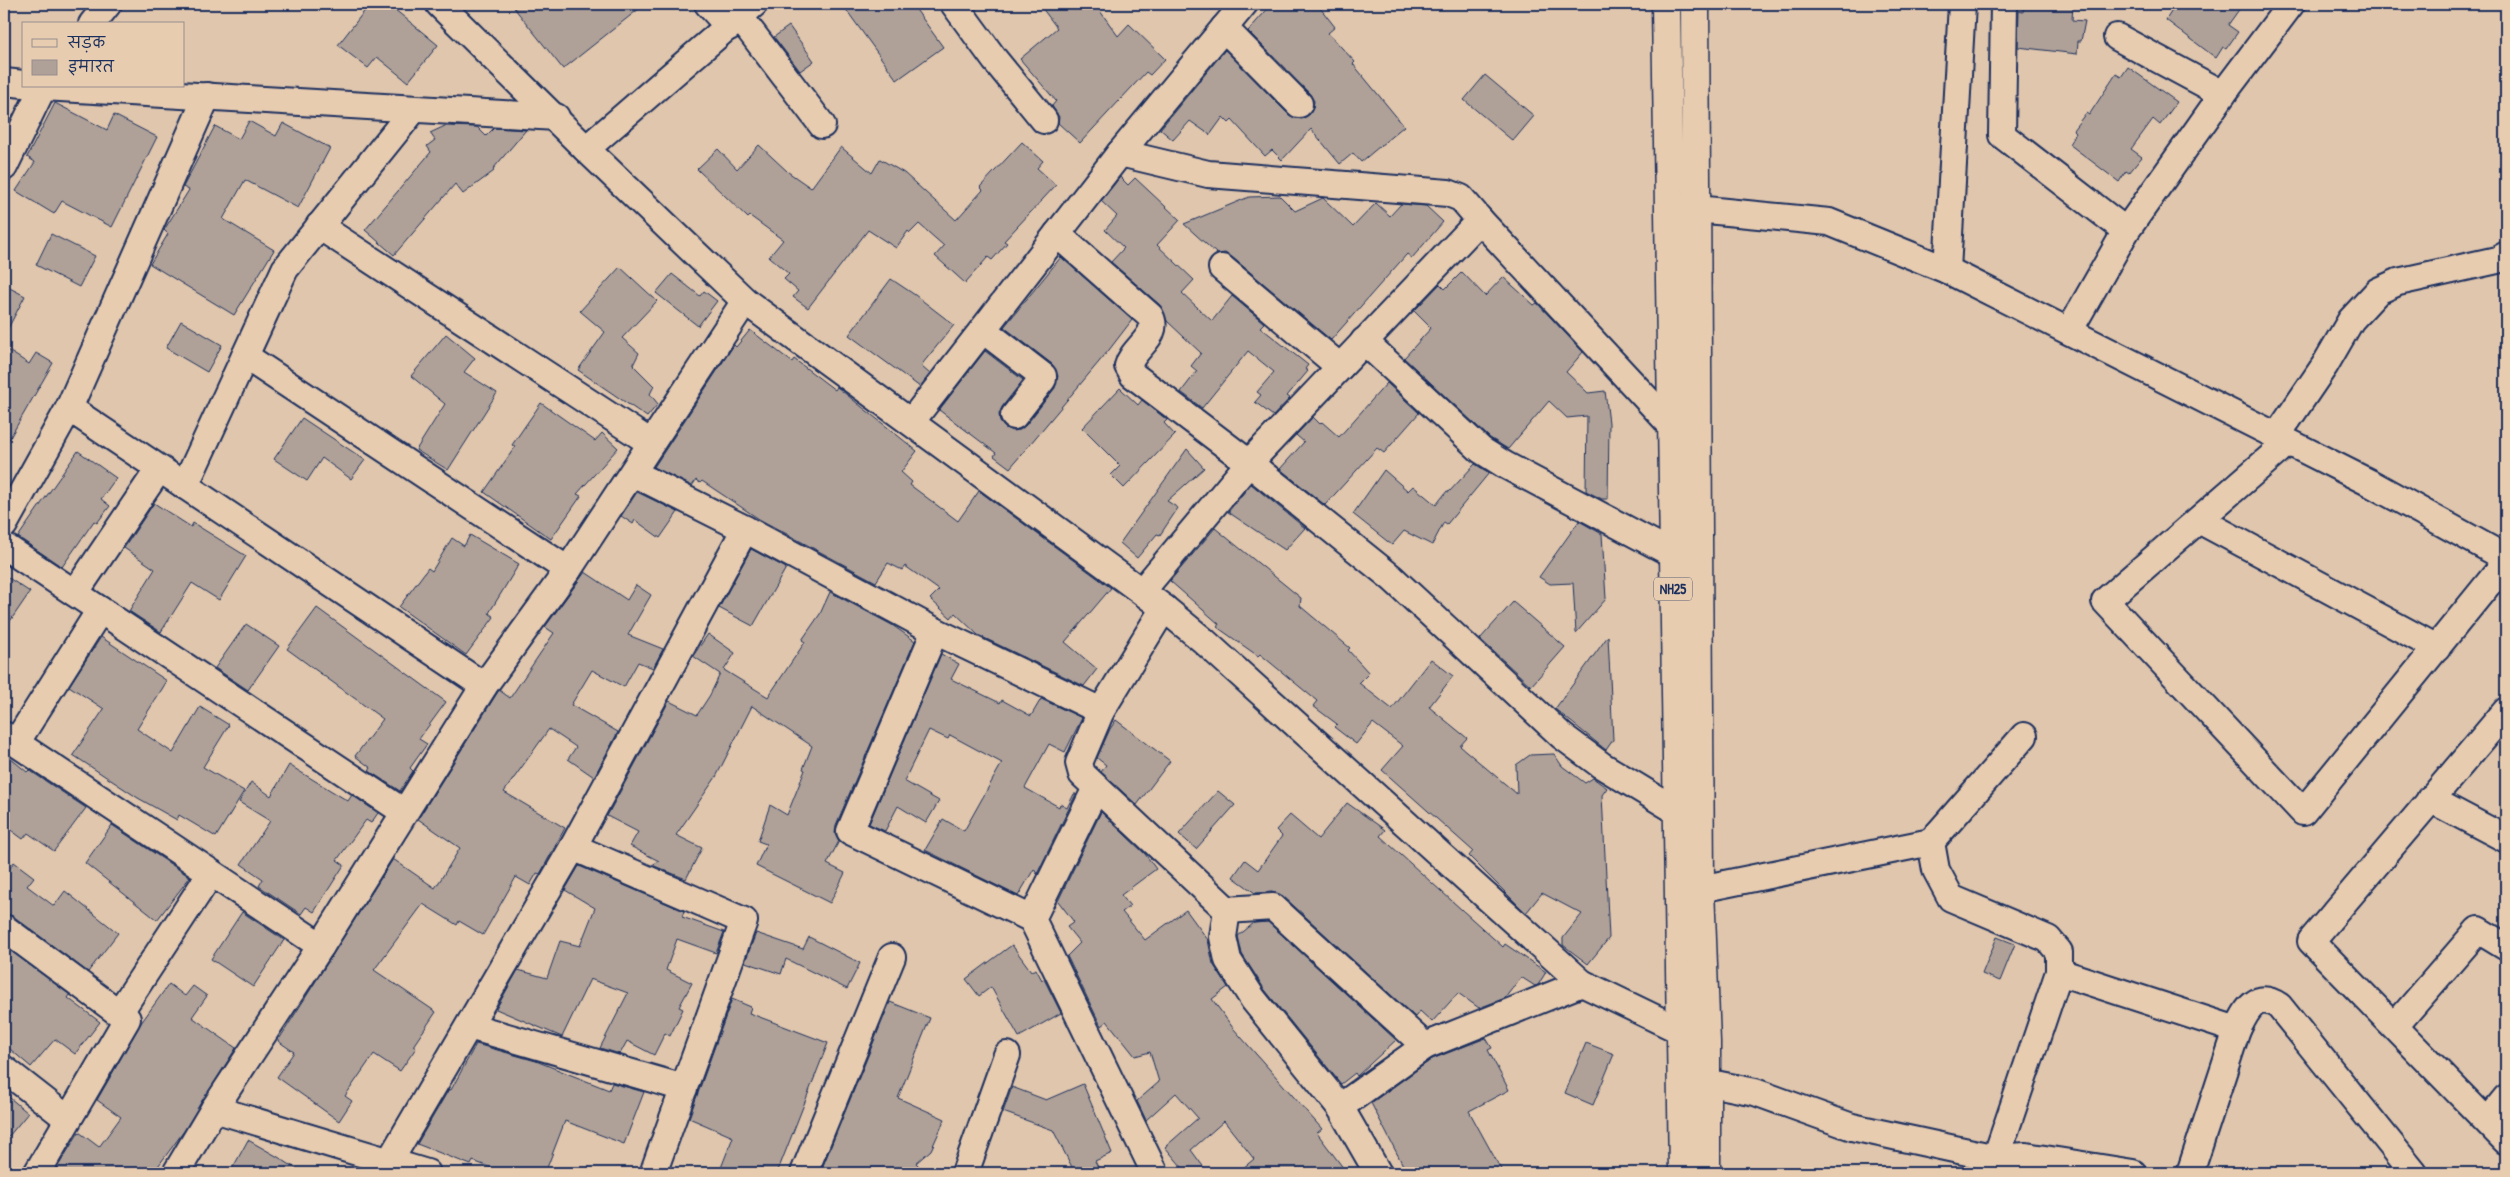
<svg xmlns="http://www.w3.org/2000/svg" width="2510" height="1177" font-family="'Patrick Hand','Playpen Sans Deva',sans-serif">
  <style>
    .building { fill: #afa198; stroke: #1b2f5e }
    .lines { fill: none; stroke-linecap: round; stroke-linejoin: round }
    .minor-casing { stroke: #1b2f5e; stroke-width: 30 }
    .major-casing { stroke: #1b2f5e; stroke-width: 31 }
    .minor { stroke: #e8ccaf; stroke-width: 26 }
    .major { stroke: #e8ccaf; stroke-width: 28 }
    .labels { text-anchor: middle; stroke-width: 4.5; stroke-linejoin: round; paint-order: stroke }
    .shield { fill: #e8ccaf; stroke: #585e76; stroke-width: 1 }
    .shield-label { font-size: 14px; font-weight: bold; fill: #1b2f5e }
  </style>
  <rect width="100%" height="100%" fill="#e0c6ac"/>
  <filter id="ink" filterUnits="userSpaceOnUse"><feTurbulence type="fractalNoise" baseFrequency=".02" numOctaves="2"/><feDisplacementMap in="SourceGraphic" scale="10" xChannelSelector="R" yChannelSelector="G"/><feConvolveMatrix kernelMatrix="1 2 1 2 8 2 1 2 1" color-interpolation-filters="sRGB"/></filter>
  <g filter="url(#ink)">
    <g class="building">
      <polygon points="370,4 388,4 438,45 408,82 377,57 368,68 338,45"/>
      <polygon points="511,4 645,4 563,69"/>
      <polygon points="842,4 912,4 943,47 897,80"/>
      <polygon points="1039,4 1095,4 1118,36 1129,24 1165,59 1150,75 1146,72 1080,143 1058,123 1059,117 1052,106 1056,101 1020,59 1057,28"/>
      <polygon points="1272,4 1317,4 1335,27 1328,33 1355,62 1353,64 1404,126 1361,162 1353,153 1340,164 1311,129 1282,160 1272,150 1265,156 1232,120 1229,123 1223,117 1210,135 1190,121 1173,140 1160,129 1225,50 1289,115 1295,118 1302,119 1310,114 1313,108 1314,101 1310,94 1248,31"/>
      <polygon points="2024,4 2073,4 2072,20 2085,21 2081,41 2078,41 2077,54 2018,47 2019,11 2023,12"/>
      <polygon points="2176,4 2243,4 2228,25 2238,32 2226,49 2223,47 2216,58 2166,20"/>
      <polygon points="789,26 814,61 800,71 774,37"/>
      <polygon points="2128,67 2177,102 2160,125 2153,119 2131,149 2142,157 2129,173 2126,171 2119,182 2069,144 2076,133 2073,130 2086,113 2089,115 2116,74 2121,77"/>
      <polygon points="1485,75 1534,116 1513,141 1464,100"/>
      <polygon points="55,103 107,130 114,115 157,137 112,227 62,201 54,214 16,191 35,162 27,157"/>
      <polygon points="249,121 276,136 283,123 330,148 298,208 245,180 223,219 274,250 234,315 150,264 168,234 164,230 189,190 183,187 215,126 239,139"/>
      <polygon points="445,126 477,127 486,136 494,128 526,130 493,169 494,171 463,194 455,184 394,255 365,230 431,152 427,146 435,140 430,133"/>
      <polygon points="1022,142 1043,161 1037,168 1056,185 1004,241 1007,243 992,260 988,257 965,283 935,256 944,246 919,224 910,233 908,231 896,248 868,230 808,308 793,297 798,291 784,279 789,274 769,257 783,240 750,216 748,218 697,169 718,149 737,169 759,145 788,172 811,188 841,147 872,173 880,159 904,173 956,220 983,190 980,187"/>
      <polygon points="1120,177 1128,185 1135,178 1180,220 1157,245 1194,280 1182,293 1212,321 1232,296 1264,323 1260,327 1308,365 1305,369 1308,371 1287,396 1290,398 1273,416 1255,402 1261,395 1257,392 1274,372 1248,351 1202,408 1181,392 1197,371 1191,366 1201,353 1167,321 1160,305 1111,262 1124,248 1105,230 1117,216 1101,201"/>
      <polygon points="1280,196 1295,211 1323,198 1353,227 1376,203 1390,216 1401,204 1426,206 1443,222 1412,258 1407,254 1331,340 1232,257 1225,253 1217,254 1184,224 1249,197"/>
      <polygon points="51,234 95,256 79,287 36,265"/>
      <polygon points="1061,257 1132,320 1109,350 1010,468 994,456 996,453 939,410 985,351 1023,380 1002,407 999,414 1000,422 1005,428 1012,431 1020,430 1026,425 1055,388 1058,376 1052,364 1004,327"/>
      <polygon points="620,267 657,301 622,338 639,353 633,365 654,386 650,394 658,404 647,417 578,370 605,332 580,311"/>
      <polygon points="1462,272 1485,296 1503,277 1534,305 1537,303 1583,352 1566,372 1588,393 1605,391 1609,423 1608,499 1602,499 1586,491 1587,416 1567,418 1549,401 1508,449 1490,438 1404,358 1431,328 1414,311 1440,284 1445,289"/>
      <polygon points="672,274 700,296 704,291 717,301 698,326 656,293"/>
      <polygon points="891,279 915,295 954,325 923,363 922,367 930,374 920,387 849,335"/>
      <polygon points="4,285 25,296 4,336"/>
      <polygon points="181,321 222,345 207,372 166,348"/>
      <polygon points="750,330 792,362 794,359 835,390 837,387 917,451 901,472 912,482 910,485 958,521 979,491 1111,588 1065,642 1097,669 1084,686 978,635 955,613 951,618 930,599 939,590 905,566 902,570 888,563 876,582 759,519 702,481 700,483 696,480 692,486 654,467 734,345 736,347"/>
      <polygon points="446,334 475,358 464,372 497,393 448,470 416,450 445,404 411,376"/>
      <polygon points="4,348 29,364 36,353 53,363 4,448"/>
      <polygon points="1387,383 1419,413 1384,453 1377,448 1325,505 1280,469 1304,442 1296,435 1313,417 1320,424 1322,422 1339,437"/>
      <polygon points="1120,388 1138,405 1142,400 1167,420 1164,423 1175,435 1124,488 1111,475 1120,466 1082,428"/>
      <polygon points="541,403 595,441 602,433 618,448 577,494 581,496 551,539 484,492 515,447 512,445"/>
      <polygon points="302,418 365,460 351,479 322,458 307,481 274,459"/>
      <polygon points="1187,449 1204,468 1167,501 1178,508 1160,535 1157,534 1137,558 1120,543"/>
      <polygon points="78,451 116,478 101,499 110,506 97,523 94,521 62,567 18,537"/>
      <polygon points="1475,464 1489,473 1447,524 1444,522 1432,545 1404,531 1392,545 1353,514 1384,470 1408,491 1413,486 1436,505 1447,491 1449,492"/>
      <polygon points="1251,484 1305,528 1285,550 1228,512"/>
      <polygon points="637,492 678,512 660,538 635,520 633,524 621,516"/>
      <polygon points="154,503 191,527 193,523 246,556 219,600 192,583 161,632 129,611 155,569 124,548"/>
      <polygon points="1579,521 1602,534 1606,599 1576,633 1573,583 1550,584 1539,577"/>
      <polygon points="1215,528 1301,598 1300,606 1350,648 1348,650 1369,673 1359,683 1392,709 1431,659 1453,676 1429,707 1467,738 1460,746 1517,794 1516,765 1530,755 1554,754 1562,766 1585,783 1593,778 1607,788 1602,795 1609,938 1588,964 1563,945 1563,938 1582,914 1542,893 1526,913 1469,856 1473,851 1382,770 1403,746 1373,723 1356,744 1334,727 1337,724 1313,706 1317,701 1260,654 1258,656 1217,627 1219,624 1170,581"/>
      <polygon points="470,535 519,564 489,613 494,617 466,655 399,607 428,568 432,571 452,538 464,546"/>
      <polygon points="751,549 786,568 753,626 719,608"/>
      <polygon points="585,572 627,600 636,585 651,595 628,635 663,649 653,668 638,662 624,687 592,670 571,705 618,732 594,777 568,759 576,747 549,729 504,792 565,828 540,874 537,873 530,885 516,877 483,935 459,921 457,925 423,904 374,970 436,1012 413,1046 416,1048 400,1071 374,1054 345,1096 352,1101 339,1121 277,1077 294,1052 278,1041 393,859 435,888 441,879 460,848 418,819 499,690 510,698 554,633 545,627"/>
      <polygon points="4,575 30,592 4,630"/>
      <polygon points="830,592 892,625 915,641 836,825 835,833 839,841 827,864 845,873 830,903 756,866 766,844 758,841 770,805 787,815 805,770 803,769 812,746 752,706 716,777 676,835 702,848 686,879 652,865 659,861 630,846 638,832 607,816 669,701 697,715 710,695 720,674 693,656 708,634 735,653 724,670 768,697 805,642 802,640 820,614"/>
      <polygon points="1513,602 1565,647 1531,686 1480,639"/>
      <polygon points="317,608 446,702 419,739 427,744 410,768 413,771 400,791 369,771 371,768 355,756 383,719 287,649"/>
      <polygon points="246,624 279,646 248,690 215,668"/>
      <polygon points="1608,636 1613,740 1606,750 1555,709"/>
      <polygon points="101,637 167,681 137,729 173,753 200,707 229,725 203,767 244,791 216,837 179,815 177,820 138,798 73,755 104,709 69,686"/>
      <polygon points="941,654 959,664 951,679 1000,703 1002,700 1031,716 1041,699 1082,718 1065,752 1049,744 1025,788 1059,807 1060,804 1067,808 1074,794 1076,794 1037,874 1034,869 1018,896 925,850 943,819 964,831 1002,763 950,735 948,739 929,730 904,781 939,801 926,823 898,806 885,831 869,824"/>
      <polygon points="1116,720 1170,761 1137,805 1101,772 1106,765 1097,758 1110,729"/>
      <polygon points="4,753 27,772 29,770 86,808 54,851 28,833 23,839 4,825"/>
      <polygon points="289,765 348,801 352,795 378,813 371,823 366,820 337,860 344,865 314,912 306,907 301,914 259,886 263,879 241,864 270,821 239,802 251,782 271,796"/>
      <polygon points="1218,791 1235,805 1196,849 1179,834"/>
      <polygon points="1347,803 1385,830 1380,836 1503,947 1505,944 1546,972 1538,985 1535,986 1521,977 1505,998 1479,1008 1458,993 1432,1022 1420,1011 1415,1017 1283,896 1272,892 1255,893 1233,877 1245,860 1258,870 1282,836 1276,830 1290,815 1318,839"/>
      <polygon points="1101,812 1145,854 1156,869 1121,895 1130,906 1122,912 1145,940 1186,910 1208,940 1213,964 1228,987 1212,999 1233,1028 1322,1129 1317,1133 1347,1173 1237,1173 1254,1159 1224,1121 1191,1150 1208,1173 1187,1173 1165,1147 1198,1118 1176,1093 1146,1120 1137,1101 1159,1082 1150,1052 1135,1056 1107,1021 1101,1026 1067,956 1080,943 1067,927 1074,922 1058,901"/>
      <polygon points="112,825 190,877 157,920 85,863"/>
      <polygon points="14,862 34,877 27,886 54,906 65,891 118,933 88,972 13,916 4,913 4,876"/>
      <polygon points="579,866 684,911 682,917 724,932 716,953 677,939 666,970 692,983 679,1007 683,1009 670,1036 665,1033 654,1055 627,1041 620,1054 600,1048 628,993 590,979 562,1037 496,1009 518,970 547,978 560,941 580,946 595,908 565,890"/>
      <polygon points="242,912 284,940 253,987 211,959"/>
      <polygon points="1268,922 1396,1040 1357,1076 1355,1073 1341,1084 1265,990 1242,954 1238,936 1254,923"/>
      <polygon points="756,933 803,949 809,937 860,963 847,989 786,959 781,974 745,962"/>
      <polygon points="1997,937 2015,944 2000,981 1982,974"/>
      <polygon points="1012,945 1031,971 1036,969 1042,980 1044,979 1061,1013 1019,1037 991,987 979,996 966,979"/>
      <polygon points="4,946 70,995 68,998 100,1022 75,1054 55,1039 31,1067 4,1044"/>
      <polygon points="169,984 185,996 193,986 207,996 192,1017 236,1048 184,1131 153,1173 54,1173 79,1132 99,1147 121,1117 97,1100 141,1023"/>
      <polygon points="732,999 751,1007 749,1013 828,1043 777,1173 719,1173 733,1137 689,1118"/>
      <polygon points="890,1002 930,1018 898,1098 945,1119 931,1150 916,1163 926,1173 820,1173"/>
      <polygon points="1486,1038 1492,1048 1488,1050 1509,1090 1469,1111 1503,1173 1407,1173 1371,1103 1432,1059"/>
      <polygon points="1586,1043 1614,1054 1593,1105 1565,1093"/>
      <polygon points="476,1044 536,1061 609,1090 612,1083 644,1092 624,1144 565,1121 545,1173 505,1173 473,1161 471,1165 417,1144 449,1089 451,1090"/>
      <polygon points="1083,1084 1112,1153 1095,1161 1101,1173 1075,1173 1053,1130 1003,1112 1012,1087 1046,1100"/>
      <polygon points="4,1093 28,1113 4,1142"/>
      <polygon points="248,1140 278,1157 303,1173 230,1173"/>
    </g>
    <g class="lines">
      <g class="minor-casing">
        <g id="minor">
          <polyline points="439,4 586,149 745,301 1164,608 1204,641 1582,983 1698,1039"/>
          <polyline points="708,4 729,27"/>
          <polyline points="954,4 995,60 1044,120"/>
          <polyline points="2004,4 2002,135 2126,231"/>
          <polyline points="739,16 822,125"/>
          <polyline points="92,24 108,4"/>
          <polyline points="1224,28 1299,104"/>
          <polyline points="2117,37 2223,94"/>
          <polyline points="4,82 24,84"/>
          <polyline points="43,87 556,117"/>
          <polyline points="586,149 754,4"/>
          <polyline points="1120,153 1208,174 1448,193 1461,198 1480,220 1249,463 1142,591"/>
          <polyline points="4,167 43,87 39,86"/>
          <polyline points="1675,209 1696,209 1829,222 1947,270 2370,483 2506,558"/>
          <polyline points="1480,220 1671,425"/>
          <polyline points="319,226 651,443"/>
          <path d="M1057,234L1150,316C1161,336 1133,347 1128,366L1133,375L1249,463L1392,578L1562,736L1601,765L1677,811"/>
          <polyline points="1222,268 1340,367"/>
          <polyline points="1947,270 1962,4"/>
          <polyline points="983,330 1043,376 1043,379 1014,416"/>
          <polyline points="2069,331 2126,231 2223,94 2291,4"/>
          <polyline points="1364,341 1481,450 1505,465 1673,554"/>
          <polyline points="245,356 568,570"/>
          <polyline points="69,408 207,96"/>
          <polyline points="911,422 1120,153 1244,4"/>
          <polyline points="2276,437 2325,365 2351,320 2378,291 2398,282 2497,260 2506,255"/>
          <polyline points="2287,443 2105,601 2303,812 2506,562"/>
          <polyline points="633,473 745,529 935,631 1101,711 1079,763 1082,774 1227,910 1273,907 1425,1046 1582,983"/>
          <polyline points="185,486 285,269 414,109"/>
          <polyline points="2199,520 2437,648"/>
          <polyline points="4,525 69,408 484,686"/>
          <polyline points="4,546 404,812"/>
          <polyline points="75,593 159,469"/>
          <polyline points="935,631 850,831 1032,919"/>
          <polyline points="1101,711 1164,608"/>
          <polyline points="2506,711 2311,941 2506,1141"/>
          <polyline points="4,735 321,946"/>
          <polyline points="16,743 100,610"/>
          <polyline points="1096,788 1032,919 1155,1173"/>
          <polyline points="2430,799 2506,839"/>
          <polyline points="1931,842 1936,870 1951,898 2048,939 2059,952 2059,972"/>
          <polyline points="573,847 745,529"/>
          <polyline points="1700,889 1931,842 2024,736"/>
          <polyline points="1227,910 1223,937 1228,960 1253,999 1340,1107 1378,1173"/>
          <polyline points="4,928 127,1019 37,1173"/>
          <polyline points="119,1013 211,873"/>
          <polyline points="469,1026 684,1088"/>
          <polyline points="2395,1026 2478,930 2506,947"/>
          <path d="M2237,1030C2246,1012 2255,990 2279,1006L2414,1173"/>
          <polyline points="4,1069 68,1119"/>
          <polyline points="1684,1080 1705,1082 1755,1092 1852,1127 1996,1158 1990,1173"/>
          <polyline points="1340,1107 1425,1046"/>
          <polyline points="2488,1121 2506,1099"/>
          <polyline points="389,1162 573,847 744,921 655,1168"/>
          <polyline points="176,1173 214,1109"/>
          <polyline points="427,1173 214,1109 321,946 484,686 568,570 745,301"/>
          <polyline points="804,1173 892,957"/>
          <polyline points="965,1173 1007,1055"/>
          <polyline points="2133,1173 2026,1156 1996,1158 2059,972 2237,1030 2190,1173"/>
        </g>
      </g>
      <g class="major-casing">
        <g id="major">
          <polyline points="1666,4 1683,1173"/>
          <polyline points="1695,4 1700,889 1706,1042 1706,1173"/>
        </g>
      </g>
      <use href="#minor" class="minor"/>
      <use href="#major" class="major"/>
    </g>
  </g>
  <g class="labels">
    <rect class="shield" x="1654" y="577.5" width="38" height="23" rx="4"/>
    <g class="shield-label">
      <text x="1673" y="594">NH25</text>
    </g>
  </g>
  <rect width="2510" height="1177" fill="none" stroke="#e8ccaf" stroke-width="20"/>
  <rect x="10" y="10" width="2490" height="1157" fill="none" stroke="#1b2f5e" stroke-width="2" filter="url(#ink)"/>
  <rect x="22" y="22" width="162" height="65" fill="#e8ccaf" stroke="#968d8f"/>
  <rect x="32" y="39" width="25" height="8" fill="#e8ccaf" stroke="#968d8f"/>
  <text x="68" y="48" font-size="15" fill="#1b2f5e">सड़क</text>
  <rect x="32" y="60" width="25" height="15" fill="#afa198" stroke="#968d8f"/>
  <text x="68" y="72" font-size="15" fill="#1b2f5e">इमारत</text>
</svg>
